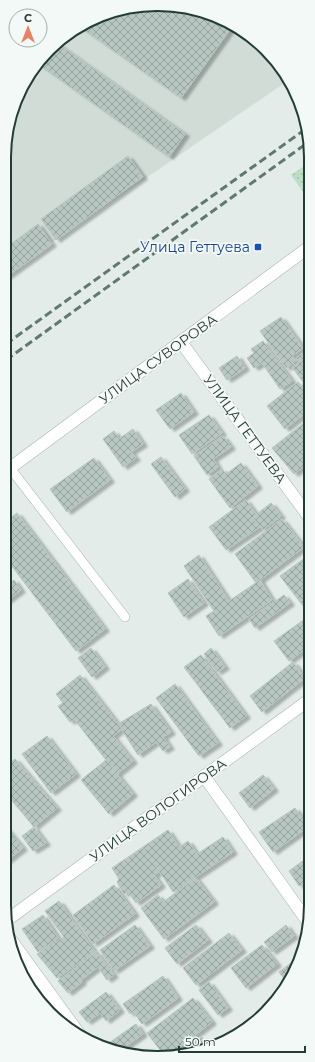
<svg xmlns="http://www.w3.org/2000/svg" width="315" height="1062" font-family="Montserrat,sans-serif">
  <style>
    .built { fill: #d1dcd7 }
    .grass { fill: url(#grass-dots) }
    .building { fill: url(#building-cross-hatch); stroke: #b6c6bf; filter: url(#shadow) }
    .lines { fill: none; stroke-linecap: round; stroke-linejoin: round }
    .service-casing { stroke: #a6b4af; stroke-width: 10 }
    .minor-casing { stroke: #a6b4af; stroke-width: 13 }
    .tertiary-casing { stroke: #a6b4af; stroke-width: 13 }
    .service { stroke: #fff; stroke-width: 9 }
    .minor { stroke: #fff; stroke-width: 12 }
    .tertiary { stroke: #fff; stroke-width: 12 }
    .rail { stroke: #5e7971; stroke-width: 3; stroke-dasharray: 8 4; stroke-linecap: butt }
    .transit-dot { fill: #1a4fb4; stroke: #f3f9f6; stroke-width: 1.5 }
    .labels { text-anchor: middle; stroke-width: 3.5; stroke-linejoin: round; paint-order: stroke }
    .transit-label { font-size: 14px; fill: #164399; stroke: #f3f9f6; text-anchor: end }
    .street-label { font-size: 14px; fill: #233d36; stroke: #f3f9f6 }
    .rim { fill: none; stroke: #233d36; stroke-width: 2 }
  </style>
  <defs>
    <pattern id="grass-dots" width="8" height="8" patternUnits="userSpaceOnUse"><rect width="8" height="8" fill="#bdddc5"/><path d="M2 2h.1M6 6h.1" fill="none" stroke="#a2bfaa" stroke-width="1.8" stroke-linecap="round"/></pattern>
    <pattern id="building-cross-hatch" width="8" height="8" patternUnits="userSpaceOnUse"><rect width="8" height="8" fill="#b8c7c1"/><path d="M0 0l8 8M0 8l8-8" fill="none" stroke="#95a39e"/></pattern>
    <filter id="shadow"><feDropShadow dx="4.5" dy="2.5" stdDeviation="1" flood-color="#0004"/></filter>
  </defs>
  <rect width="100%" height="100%" fill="#e3ece8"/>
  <polygon class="built" points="128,7 188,7 234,24 273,56 289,80 6,274 7,127 30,72 72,30"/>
  <polygon class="grass" points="310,162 310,201 291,175"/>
  <g class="building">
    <polygon points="128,7 188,7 234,24 181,98 80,27"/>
    <polygon points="58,44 185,134 169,157 38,64"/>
    <polygon points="128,156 143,177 56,240 41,219"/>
    <polygon points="38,224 52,244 6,277 7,247"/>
    <polygon points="281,317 303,348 292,356 296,361 286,368 260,331"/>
    <polygon points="263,341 292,381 280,389 262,363 254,368 247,358 254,353 251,349"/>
    <polygon points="309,349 309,390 292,367 299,362 296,358"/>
    <polygon points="237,356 245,368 227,380 219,368"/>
    <polygon points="298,382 309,396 309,410 285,429 267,406"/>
    <polygon points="181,393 194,412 170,429 156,410"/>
    <polygon points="209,415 222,433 192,454 179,435"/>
    <polygon points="309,419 309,440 283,461 272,448"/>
    <polygon points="133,429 143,444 131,452 136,458 123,467 103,439 114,431 119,439"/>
    <polygon points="223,436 231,447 213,459 218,467 207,475 194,456"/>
    <polygon points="309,440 309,462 294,474 283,461"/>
    <polygon points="161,457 185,489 175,497 151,464"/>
    <polygon points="94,458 110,480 67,512 50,489"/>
    <polygon points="241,463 258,486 230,508 209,479 222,469 226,474"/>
    <polygon points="246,500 256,514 253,517 260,527 226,550 209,527"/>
    <polygon points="271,503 281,516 263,530 253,517"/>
    <polygon points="17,513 105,629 76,651 5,557 5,522"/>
    <polygon points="282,519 304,547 256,583 235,554"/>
    <polygon points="199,555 229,601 260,580 272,600 219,636 206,616 214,611 184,566"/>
    <polygon points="306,557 309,561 309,568 304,571 309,577 309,610 307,611 280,576"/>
    <polygon points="188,579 204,603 184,617 168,593"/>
    <polygon points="14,580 21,590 5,602 5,587"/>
    <polygon points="284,595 290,603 255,628 249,619"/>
    <polygon points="309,616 309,646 289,661 274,641"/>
    <polygon points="91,648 105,667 92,677 78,658"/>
    <polygon points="211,648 225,667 217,672 204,654"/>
    <polygon points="201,655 246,716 230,728 184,667"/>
    <polygon points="293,662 305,678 262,712 250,696"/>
    <polygon points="80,675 122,729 113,736 133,761 117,774 74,719 70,722 58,706 63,703 56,694"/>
    <polygon points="175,684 218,743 199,756 156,698"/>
    <polygon points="151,704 171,732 163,737 170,747 163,751 156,742 138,755 118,724"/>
    <polygon points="47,736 76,774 51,793 22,754"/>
    <polygon points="15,759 57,808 34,827 4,791 5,767"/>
    <polygon points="106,760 133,794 109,814 81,780"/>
    <polygon points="263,775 274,789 250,808 239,793"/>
    <polygon points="295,808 308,827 273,852 259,832"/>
    <polygon points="4,825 23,848 4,863"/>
    <polygon points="34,827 46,843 33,851 22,836"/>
    <polygon points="168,830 179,847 188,841 197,854 223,837 233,852 173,892 143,847"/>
    <polygon points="143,847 159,872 154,875 161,885 136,903 128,892 124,894 117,882 119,879 112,868"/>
    <polygon points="308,857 308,880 299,886 289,871"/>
    <polygon points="196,878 214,902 164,939 141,908 158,895 163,902"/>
    <polygon points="114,885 135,914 93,944 73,915"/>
    <polygon points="59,901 95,952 57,978 37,954 64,937 45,911"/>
    <polygon points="43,915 58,938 38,952 22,929"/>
    <polygon points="135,925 150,946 114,971 100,950"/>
    <polygon points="196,925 208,940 177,964 165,948"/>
    <polygon points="286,925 294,936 272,952 264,942"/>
    <polygon points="229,933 242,950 196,985 183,968"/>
    <polygon points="262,945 277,964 246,988 231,968"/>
    <polygon points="97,952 114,975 107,980 98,967 81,980 82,982 68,993 58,981"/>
    <polygon points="299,957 288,984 279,972"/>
    <polygon points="163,976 178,998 142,1024 133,1011 130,1014 123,1004"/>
    <polygon points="209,982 228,1008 218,1015 199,990"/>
    <polygon points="106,992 120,1010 106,1021 100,1013 87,1022 79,1012"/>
    <polygon points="193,998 212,1022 169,1055 164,1055 147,1033"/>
    <polygon points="136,1024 143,1034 119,1051 108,1048 106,1045"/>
    <polygon points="202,1037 209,1047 197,1053 180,1054"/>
  </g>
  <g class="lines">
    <g class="service-casing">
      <polyline id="service" points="10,468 125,617"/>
    </g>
    <g class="minor-casing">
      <g id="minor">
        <polyline points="181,342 309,517"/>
        <polyline points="204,776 308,922"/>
        <polyline points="7,920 309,700"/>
        <polyline points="11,940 80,1035"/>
      </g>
    </g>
    <g class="tertiary-casing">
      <polyline id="tertiary" points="6,471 309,247"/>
    </g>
    <use href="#service" class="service"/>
    <use href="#minor" class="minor"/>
    <use href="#tertiary" class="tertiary"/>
    <g class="rail">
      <polyline points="6,344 307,128"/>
      <polyline points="6,360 310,141"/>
    </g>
  </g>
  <rect class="transit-dot" x="254" y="243" width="8" height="8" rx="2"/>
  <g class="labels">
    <g class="transit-label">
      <text x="250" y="252">Улица Геттуева</text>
    </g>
    <g class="street-label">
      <text transform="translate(158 359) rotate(-36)" y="5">УЛИЦА СУВОРОВА</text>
      <text transform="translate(245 429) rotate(54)" y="5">УЛИЦА ГЕТТУЕВА</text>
      <text transform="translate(158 810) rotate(-36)" y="5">УЛИЦА ВОЛОГИРОВА</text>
    </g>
  </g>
  <path d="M0 0H315V1062H0ZM157 11H158A146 146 0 0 1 304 157V905A146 146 0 0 1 158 1051H157A146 146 0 0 1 11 905V157A146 146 0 0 1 157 11Z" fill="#f3f9f6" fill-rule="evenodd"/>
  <path class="rim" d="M157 11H158A146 146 0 0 1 304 157V905A146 146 0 0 1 158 1051H157A146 146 0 0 1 11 905V157A146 146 0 0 1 157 11Z"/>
  <g transform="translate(28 28)"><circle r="19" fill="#f3f9f6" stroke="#a0aea9"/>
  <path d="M0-3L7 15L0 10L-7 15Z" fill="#ed8060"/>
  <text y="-6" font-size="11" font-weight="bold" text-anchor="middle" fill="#233d36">С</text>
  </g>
  <path d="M179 1046v6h126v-6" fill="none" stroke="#233d36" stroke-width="2"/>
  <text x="185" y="1046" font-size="12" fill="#233d36" stroke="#f3f9f6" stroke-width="3" paint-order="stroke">50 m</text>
</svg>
